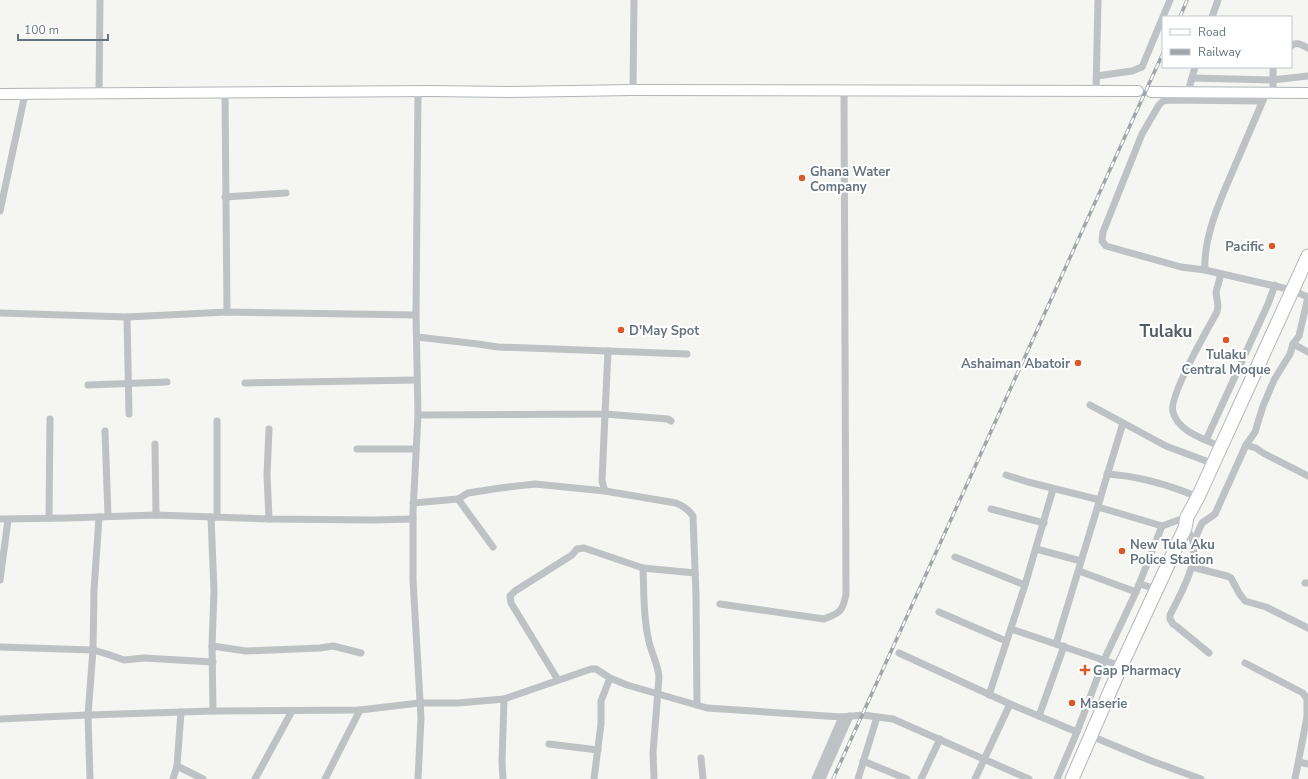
<svg xmlns="http://www.w3.org/2000/svg" width="1308" height="779" font-family="'Nunito Sans',sans-serif">
  <style>
    .lines { fill: none; stroke-linecap: round; stroke-linejoin: round }
    .secondary-casing { stroke: #b0b5ba; stroke-width: 12 }
    .highway-casing { stroke: #b3b6b9; stroke-width: 15 }
    .street { stroke: #bec2c5; stroke-width: 7 }
    .secondary { stroke: #fff; stroke-width: 10 }
    .highway { stroke: #fff; stroke-width: 13 }
    .rail-casing { stroke: #9fa5aa; stroke-width: 3.5 }
    .rail { stroke: #fff; stroke-width: 2; stroke-dasharray: 6; stroke-linecap: butt }
    .poi-dot { fill: #d9592d; stroke: #fff; stroke-width: 1.5 }
    .labels { text-anchor: middle; stroke-width: 4; stroke-linejoin: round; paint-order: stroke }
    .poi-label { font-size: 13px; font-weight: bold; fill: #657481; stroke: #fff; text-anchor: start }
    .district-label { font-size: 17px; font-weight: bold; fill: #535d66; stroke: #fff }
  </style>
  <rect width="100%" height="100%" fill="#f5f5f1"/>
  <g class="lines">
    <g class="secondary-casing">
      <g id="secondary">
        <polyline points="1151,92 1308,93"/>
        <polyline points="0,94 430,91 509,92 633,90 1138,91"/>
      </g>
    </g>
    <g class="highway-casing">
      <polyline id="highway" points="1072,779 1121,666 1185,528 1187,517 1198,497 1308,256"/>
    </g>
    <g class="street">
      <polyline points="1212,17 1218,0"/>
      <path d="M1291,46C1296,41 1302,45 1308,48"/>
      <polyline points="1273,67 1273,93"/>
      <polyline points="1097,76 1132,71 1142,67 1170,0"/>
      <polyline points="1192,78 1272,80 1308,76"/>
      <polyline points="633,90 634,0"/>
      <polyline points="1096,91 1098,0"/>
      <polyline points="1188,92 1195,67"/>
      <polyline points="99,93 100,0"/>
      <polyline points="225,93 227,312"/>
      <polyline points="1262,101 1170,100 1163,101 1159,105 1142,134 1103,232 1102,241 1106,246 1181,267 1205,270 1292,290 1308,297 1299,336 1293,344 1290,354 1274,380 1263,406 1255,432 1246,445 1256,448 1263,453 1308,476"/>
      <polyline points="225,197 286,193"/>
      <polyline points="0,211 25,94"/>
      <path d="M1205,270C1203,237 1221,198 1234,168C1244,145 1254,121 1264,98"/>
      <path d="M1221,274L1216,292L1218,306L1217,312C1208,328 1168,397 1173,412C1178,432 1205,439 1221,447"/>
      <polyline points="0,313 127,317 227,312 416,315"/>
      <polyline points="127,317 129,414"/>
      <polyline points="417,337 478,344 498,347 687,354"/>
      <polyline points="1293,344 1308,352"/>
      <polyline points="245,383 417,380"/>
      <polyline points="88,385 167,382"/>
      <polyline points="1090,405 1166,446 1214,464"/>
      <polyline points="418,415 605,414 608,351"/>
      <polyline points="269,429 267,475 269,519"/>
      <polyline points="105,431 108,516"/>
      <polyline points="1206,440 1268,304 1275,285"/>
      <polyline points="155,444 156,515"/>
      <polyline points="357,449 415,449"/>
      <path d="M1107,474C1140,476 1169,485 1198,497"/>
      <polyline points="1006,475 1028,482 1100,500"/>
      <path d="M605,491L676,503C684,506 688,509 693,516L696,595L697,705"/>
      <polyline points="458,499 493,547"/>
      <polyline points="413,503 458,499 468,493 500,488 535,484 605,491 602,481 605,414 668,419 671,421"/>
      <polyline points="1098,507 1162,526 1187,517"/>
      <polyline points="991,509 1044,523"/>
      <polyline points="211,517 214,591 212,646 213,711"/>
      <polyline points="217,517 217,421"/>
      <polyline points="49,518 50,419"/>
      <polyline points="0,519 68,518 156,515 269,519 374,520 413,519"/>
      <polyline points="1194,541 1202,523 1215,514 1246,445"/>
      <polyline points="1036,549 1081,561"/>
      <polyline points="955,557 1025,585"/>
      <polyline points="1192,567 1227,576 1231,578 1239,593 1245,601 1266,607 1308,628"/>
      <path d="M643,568C644,591 643,614 648,637C650,651 658,663 659,677L653,753L654,779"/>
      <polyline points="1079,571 1136,592"/>
      <polyline points="0,580 8,520"/>
      <polyline points="1305,583 1308,583"/>
      <polyline points="1140,584 1156,589"/>
      <path d="M720,604L824,619C840,613 843,611 846,594L844,91"/>
      <polyline points="939,612 1006,641"/>
      <path d="M1173,624L1170,619V615C1181,593 1208,549 1185,528"/>
      <polyline points="1176,626 1209,653"/>
      <polyline points="1011,629 1121,666"/>
      <polyline points="1056,644 1123,423"/>
      <polyline points="212,646 246,651 320,648 333,646 361,653"/>
      <polyline points="0,647 93,650 107,654 124,660 144,658 213,662"/>
      <polyline points="899,653 1010,704"/>
      <polyline points="1245,663 1303,693 1307,699 1307,717 1308,718"/>
      <polyline points="558,680 511,603 510,596 515,591 572,555 577,549 584,548 643,568 695,573"/>
      <polyline points="989,695 1025,585 1053,489"/>
      <polyline points="181,712 177,766 203,779"/>
      <polyline points="1039,716 1064,646"/>
      <polyline points="0,719 88,715 213,711 360,710 419,703 458,703 504,699 591,669 596,669 610,678 627,685 707,708 826,716 842,717 863,715 893,719 1029,779"/>
      <polyline points="1091,736 1149,760 1201,779"/>
      <polyline points="549,744 598,750"/>
      <polyline points="701,758 703,779"/>
      <polyline points="863,761 907,779"/>
      <polyline points="1299,762 1308,764"/>
      <polyline points="90,779 88,715 93,650 94,590 99,517"/>
      <polyline points="173,779 177,766"/>
      <polyline points="255,779 292,711"/>
      <polyline points="325,779 360,710"/>
      <polyline points="418,779 421,718 413,580 413,512 418,415 416,315 418,91"/>
      <polyline points="503,779 502,762 504,699"/>
      <polyline points="594,779 601,724 601,701 610,678"/>
      <polyline points="815,779 842,717"/>
      <polyline points="822,779 850,716"/>
      <polyline points="858,779 877,717"/>
      <polyline points="921,779 940,739"/>
      <polyline points="975,779 1010,704 1077,732"/>
      <polyline points="1057,779 1077,732 1104,660 1136,592 1162,526"/>
      <polyline points="1295,779 1307,717"/>
    </g>
    <use href="#secondary" class="secondary"/>
    <use href="#highway" class="highway"/>
    <g class="rail-casing">
      <g id="rail">
        <polyline points="1180,17 1187,0"/>
        <polyline points="833,779 1163,53"/>
      </g>
    </g>
    <use href="#rail" class="rail"/>
  </g>
  <g class="poi-dot">
    <circle cx="802" cy="178" r="4"/>
    <circle cx="1272" cy="246" r="4"/>
    <circle cx="621" cy="330" r="4"/>
    <circle cx="1226" cy="340" r="4"/>
    <circle cx="1078" cy="363" r="4"/>
    <circle cx="1122" cy="551" r="4"/>
    <path d="M1083 664h4v4h4v4h-4v4h-4v-4h-4v-4h4z"/>
    <circle cx="1072" cy="703" r="4"/>
  </g>
  <g class="labels">
    <g class="poi-label">
      <text x="810" y="176">Ghana Water<tspan x="810" dy="15">Company</tspan></text>
      <text x="1264" y="251" text-anchor="end">Pacific</text>
      <text x="629" y="335">D'May Spot</text>
      <text x="1226" y="359" text-anchor="middle">Tulaku<tspan x="1226" dy="15">Central Moque</tspan></text>
      <text x="1070" y="368" text-anchor="end">Ashaiman Abatoir</text>
      <text x="1130" y="549">New Tula Aku<tspan x="1130" dy="15">Police Station</tspan></text>
      <text x="1093" y="675">Gap Pharmacy</text>
      <text x="1080" y="708">Maserie</text>
    </g>
    <g class="district-label">
      <text x="1166" y="337">Tulaku</text>
    </g>
  </g>
  <rect x="1162" y="16" width="130" height="52" fill="#ffffff" stroke="#c1c7cd"/>
  <rect x="1170" y="29" width="20" height="6" fill="#ffffff" stroke="#c1c7cd"/>
  <text x="1198" y="36" font-size="12" fill="#657481">Road</text>
  <rect x="1170" y="49" width="20" height="6" fill="#9fa5aa" stroke="#c1c7cd"/>
  <text x="1198" y="56" font-size="12" fill="#657481">Railway</text>
  <path d="M18 34v6h90v-6" fill="none" stroke="#657481" stroke-width="2"/>
  <text x="24" y="34" font-size="12" fill="#657481" stroke="#ffffff" stroke-width="3" paint-order="stroke">100 m</text>
</svg>
